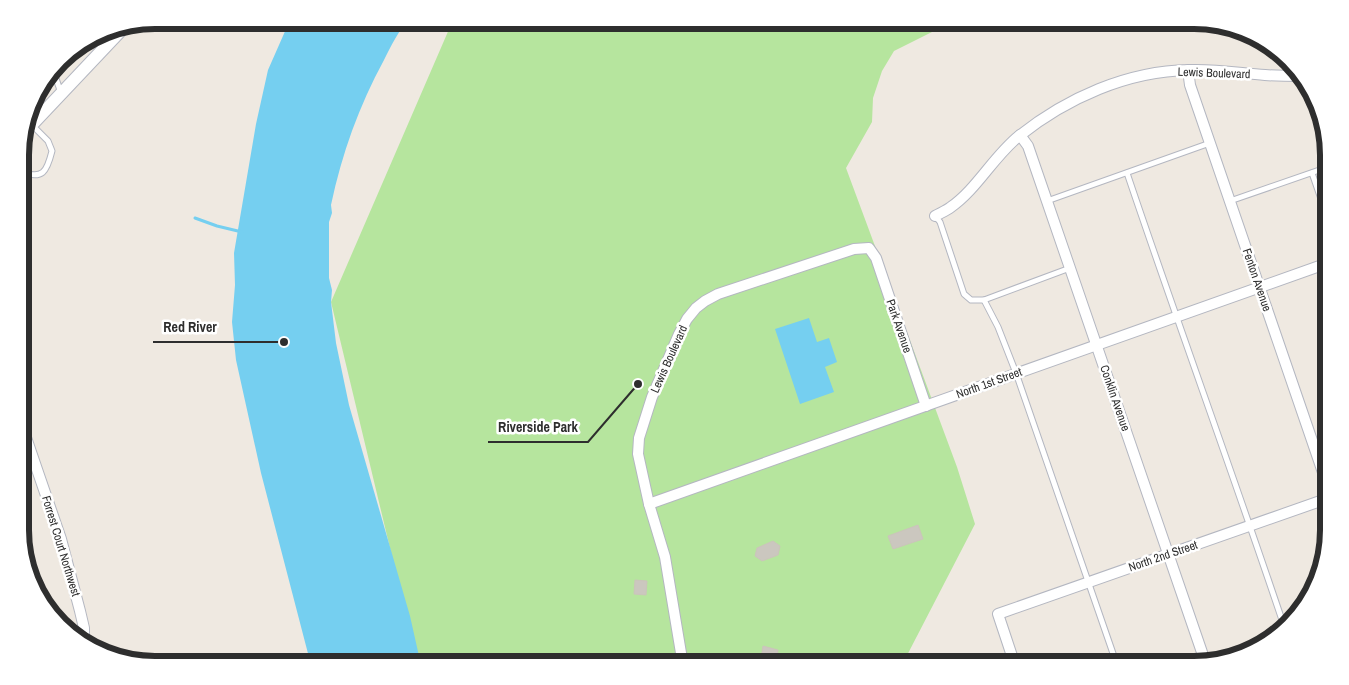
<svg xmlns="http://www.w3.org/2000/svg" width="1349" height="685" font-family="'Archivo Narrow',sans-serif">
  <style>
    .green { fill: #b6e59e }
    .water { fill: #75cff0 }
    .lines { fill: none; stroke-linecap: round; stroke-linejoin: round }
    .stream { stroke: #75cff0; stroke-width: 3 }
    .building { fill: #cbc7bf; stroke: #cbc5ba }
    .service-casing { stroke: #b4b7c1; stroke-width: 7 }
    .minor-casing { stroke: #b4b7c1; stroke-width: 12 }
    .tertiary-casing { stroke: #b4b7c1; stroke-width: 14 }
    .service { stroke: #fff; stroke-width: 5 }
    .minor { stroke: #fff; stroke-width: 10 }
    .tertiary { stroke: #fff; stroke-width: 12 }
    .labels { text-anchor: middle; stroke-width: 5; stroke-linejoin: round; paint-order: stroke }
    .street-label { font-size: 12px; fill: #2e2e2e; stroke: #fff }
    .rim { fill: none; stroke: #2e2e2e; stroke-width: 6 }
    .leader { fill: none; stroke: #2e2e2e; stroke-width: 2 }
    .callout-dot { fill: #2e2e2e; stroke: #fff; stroke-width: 2 }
    .callout-label { font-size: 14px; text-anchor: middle; font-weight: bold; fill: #2e2e2e; stroke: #fff; stroke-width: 5; stroke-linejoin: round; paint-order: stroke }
  </style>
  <rect width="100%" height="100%" fill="#efe9e1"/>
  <g class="green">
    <polygon points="453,20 956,20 894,51 882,71 873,98 872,122 846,168 957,467 975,524 902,665 418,665 331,302"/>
    <polygon points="1222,26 1254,34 1255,35 1230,34"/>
    <polygon points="109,29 90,47 82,44 103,30"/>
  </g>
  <g class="water">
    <path d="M290,20H408C398,32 391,46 384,60C359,106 342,153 331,205L332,213L329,222V278L332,290L331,302L336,343L349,405L410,616L421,665H311L261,473L236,360L232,322L235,285L234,253L256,124L268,70Z"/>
    <polygon points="672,20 713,20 692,28 677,28"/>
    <polygon points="809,318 817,342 829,338 837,362 825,367 834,392 800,404 775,329"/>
  </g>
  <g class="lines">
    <polyline class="stream" points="195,218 217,226 242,232"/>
  </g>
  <g class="building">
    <polygon points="918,525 923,539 893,549 888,536"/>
    <polygon points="21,526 28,551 23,552 21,549"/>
    <polygon points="773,541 780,546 778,555 762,561 755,556 757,548"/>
    <polygon points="34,568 38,584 36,584 30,570"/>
    <polygon points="635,580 647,581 646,595 634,594"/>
    <polygon points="763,646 778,650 776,665 760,665"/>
  </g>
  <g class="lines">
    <g class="service-casing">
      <g id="service">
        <polyline points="53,70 61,93"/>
        <path d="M20,171C43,181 47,171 52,151L48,141L32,125"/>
        <path d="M1127,173C1178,324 1233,474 1284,626"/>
        <polyline points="1312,173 1328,219"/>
        <polyline points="1047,201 1210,143"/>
        <polyline points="1230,201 1328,167"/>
        <polyline points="935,216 940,222 964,294 971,300 984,300 1070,268"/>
        <polyline points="984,300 998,327 1016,373 1117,665"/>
      </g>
    </g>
    <g class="minor-casing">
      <g id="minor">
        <polyline points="1188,70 1190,85 1329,490"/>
        <polyline points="1020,135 1028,146 1206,664"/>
        <path d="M935,216C940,213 946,211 951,207C976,190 994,156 1019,136C1067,98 1127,71 1189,70C1215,69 1239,73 1265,75C1277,76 1290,76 1303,76"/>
        <polyline points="21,423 61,539 80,611 84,628 84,642"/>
        <polyline points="649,504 1328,263"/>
        <polyline points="683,665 665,557 649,504 638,454 639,438 652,397 679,334 687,319 696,308 705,301 718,294 854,249 869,248 876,258 926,406"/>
        <polyline points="1015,665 998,614 1329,498"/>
      </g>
    </g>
    <g class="tertiary-casing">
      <polyline id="tertiary" points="23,134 126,25"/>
    </g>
    <use href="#service" class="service"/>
    <use href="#minor" class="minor"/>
    <use href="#tertiary" class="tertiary"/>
  </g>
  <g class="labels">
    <g class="street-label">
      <text transform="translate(1214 73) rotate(2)" y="4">Lewis Boulevard</text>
      <text transform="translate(1257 280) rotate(71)" y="4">Fenton Avenue</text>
      <text transform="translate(899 326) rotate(71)" y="4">Park Avenue</text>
      <text transform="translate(669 359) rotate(-66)" y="4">Lewis Boulevard</text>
      <text transform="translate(989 383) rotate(-20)" y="4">North 1st Street</text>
      <text transform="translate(1115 398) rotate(71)" y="4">Conklin Avenue</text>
      <text transform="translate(61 546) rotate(73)" y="4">Forrest Court Northwest</text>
      <text transform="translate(1163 556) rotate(-19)" y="4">North 2nd Street</text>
    </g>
  </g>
  <path d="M0 0H1349V685H0ZM155 29H1194A126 126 0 0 1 1320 155V530A126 126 0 0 1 1194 656H155A126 126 0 0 1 29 530V155A126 126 0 0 1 155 29Z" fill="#fff" fill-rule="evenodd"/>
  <path class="rim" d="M155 29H1194A126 126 0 0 1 1320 155V530A126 126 0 0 1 1194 656H155A126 126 0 0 1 29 530V155A126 126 0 0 1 155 29Z"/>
  <path class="leader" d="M284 342L226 342H153M638 384L588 442H488"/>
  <g class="callout-dot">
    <circle cx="284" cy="342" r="5"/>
    <circle cx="638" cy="384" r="5"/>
  </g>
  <g class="callout-label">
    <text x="190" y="332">Red River</text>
    <text x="538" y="432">Riverside Park</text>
  </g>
</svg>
